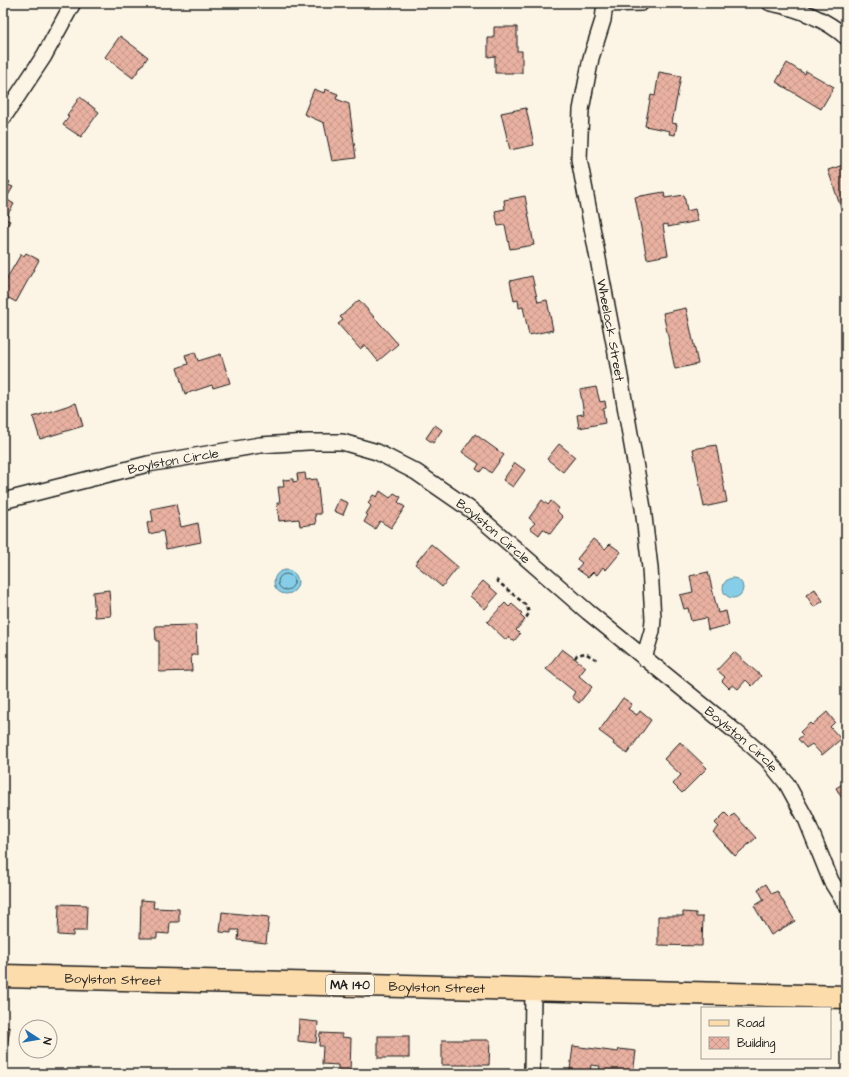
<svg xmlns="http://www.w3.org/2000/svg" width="849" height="1077" font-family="'Architects Daughter',sans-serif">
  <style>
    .water { fill: #86cee7; stroke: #5c8796 }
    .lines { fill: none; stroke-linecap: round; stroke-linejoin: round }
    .shore { stroke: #46636d; stroke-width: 1 }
    .building { fill: url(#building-cross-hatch); stroke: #1c1c1c }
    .minor-casing { stroke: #1c1c1c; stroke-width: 18 }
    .primary-casing { stroke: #1c1c1c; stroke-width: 25 }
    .path { stroke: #1c1c1c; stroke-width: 2.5; stroke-dasharray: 4 3; stroke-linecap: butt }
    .minor { stroke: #fcf5e5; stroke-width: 15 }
    .primary { stroke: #fddcac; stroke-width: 22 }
    .labels { text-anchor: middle; stroke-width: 4; stroke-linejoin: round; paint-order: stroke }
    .shield { fill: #fcf5e5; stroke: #5f5d58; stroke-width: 1 }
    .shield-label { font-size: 12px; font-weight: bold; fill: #1c1c1c }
    .street-label { font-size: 13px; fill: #1c1c1c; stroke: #fcf5e5 }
  </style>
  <defs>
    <pattern id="building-cross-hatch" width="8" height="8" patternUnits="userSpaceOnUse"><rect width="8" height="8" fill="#e9b1a1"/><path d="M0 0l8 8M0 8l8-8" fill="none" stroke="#c7988a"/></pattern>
  </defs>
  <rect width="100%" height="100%" fill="#fcf5e5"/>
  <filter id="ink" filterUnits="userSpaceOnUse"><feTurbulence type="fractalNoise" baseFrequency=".025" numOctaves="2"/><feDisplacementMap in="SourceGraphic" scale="8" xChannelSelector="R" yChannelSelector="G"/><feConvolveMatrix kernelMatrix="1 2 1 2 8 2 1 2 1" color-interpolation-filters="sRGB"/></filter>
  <g filter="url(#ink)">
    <g class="water">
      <circle cx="286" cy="582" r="12"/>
      <circle cx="733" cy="588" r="10"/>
    </g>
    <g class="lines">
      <circle class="shore" cx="286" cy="582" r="8"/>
    </g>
    <g class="building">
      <polygon points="494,27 517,27 517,51 522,51 522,73 495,73 495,56 488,57 488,38 494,38"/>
      <polygon points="120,36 148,57 133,78 105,57"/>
      <polygon points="787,63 805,74 806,71 834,87 821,109 776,82"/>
      <polygon points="659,72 681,76 672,123 677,124 675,135 669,134 670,131 645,126 651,95 655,96"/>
      <polygon points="314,89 324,93 325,89 338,94 336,99 349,104 356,158 332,161 324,123 304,114"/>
      <polygon points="80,97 99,112 81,137 63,125 69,117 67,115"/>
      <polygon points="526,108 534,145 510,150 501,113"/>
      <polygon points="846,164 846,213 843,214 828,170"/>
      <polygon points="3,178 10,182 8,185 13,187 6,199 14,204 5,219 10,221 3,233"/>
      <polygon points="664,192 665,198 684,195 687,211 695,209 698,221 668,227 668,224 663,225 668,255 647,259 635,197"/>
      <polygon points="525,196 534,245 510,249 505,225 498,226 495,211 505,209 504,200"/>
      <polygon points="26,253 39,260 16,302 3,295 3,285 21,254 24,256"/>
      <polygon points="532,276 538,302 547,300 553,330 529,335 523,307 519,308 518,300 514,301 510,281"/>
      <polygon points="359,300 398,344 378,361 365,345 360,349 338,324 343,320 340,317"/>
      <polygon points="686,308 698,364 675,369 663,313"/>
      <polygon points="195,352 198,361 221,354 230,383 213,388 212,385 185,394 177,368 188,364 185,355"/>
      <polygon points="596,387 600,402 605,401 606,408 603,409 605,423 579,428 577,415 584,414 580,390"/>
      <polygon points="76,403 83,426 40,439 33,417"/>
      <polygon points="435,425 442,430 433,443 426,438"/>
      <polygon points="475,434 504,455 491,473 484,467 480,472 476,469 479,464 462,452"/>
      <polygon points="559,444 575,457 563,472 547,459"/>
      <polygon points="716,445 727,502 704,507 693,449"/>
      <polygon points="515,463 525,470 513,487 503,480"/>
      <polygon points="305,473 306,480 317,479 321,514 315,514 316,524 300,526 299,519 279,521 277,503 280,503 278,487 284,487 283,480 293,479 293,482 298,481 297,474"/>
      <polygon points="380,491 390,498 394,493 401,497 398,502 405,507 391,528 380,521 375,529 364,522 368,515 366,514 371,506 368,503 373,495 377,497"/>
      <polygon points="339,499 348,503 343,515 334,511"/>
      <polygon points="542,500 548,505 551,501 559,508 557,511 563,517 550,534 543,529 539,535 530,528 535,523 529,518"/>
      <polygon points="176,504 181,527 198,523 201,542 166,549 163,531 149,534 147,523 153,521 151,509"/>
      <polygon points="593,539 605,549 610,544 621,552 606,570 603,567 597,575 593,572 588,577 577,569 582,563 577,559"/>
      <polygon points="431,544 458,567 442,587 415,564"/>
      <polygon points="708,572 718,613 726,611 729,625 708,630 706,618 691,621 688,608 684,609 680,595 693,592 690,576"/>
      <polygon points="483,581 498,594 485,609 470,596"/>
      <polygon points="815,589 823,601 814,607 806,595"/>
      <polygon points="109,590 111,616 95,617 93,592"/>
      <polygon points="505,603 509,607 512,604 522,613 520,615 525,620 516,630 520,634 514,641 509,637 506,640 487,622"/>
      <polygon points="196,625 197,655 191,655 192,671 159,672 159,641 156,641 155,626"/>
      <polygon points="562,649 586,667 579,676 592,687 579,703 572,697 575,692 546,669"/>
      <polygon points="734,652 761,676 752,686 746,680 738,689 733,685 729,688 722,681 725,677 717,670"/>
      <polygon points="623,698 632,704 628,709 637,715 640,711 651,720 627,754 613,744 614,742 599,731"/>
      <polygon points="827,712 835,722 830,727 841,739 822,755 812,744 806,748 798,739 803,735 800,732 810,723 812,725"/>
      <polygon points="680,742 707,768 682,793 673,784 681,775 664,759"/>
      <polygon points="846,782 846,805 836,788"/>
      <polygon points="725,813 730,818 734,814 756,838 735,856 713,832 719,827 715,823"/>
      <polygon points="766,884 772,894 777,891 795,921 771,935 754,906 764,900 758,889"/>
      <polygon points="141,900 154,901 153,908 179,909 179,922 170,922 169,934 157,933 157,938 140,938"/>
      <polygon points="59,904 87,905 86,931 73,931 73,936 58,935"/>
      <polygon points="222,912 269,917 266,943 238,940 239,930 231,930 231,933 220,932"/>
      <polygon points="683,912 696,913 696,917 703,917 702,946 658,945 658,916 683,916"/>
      <polygon points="299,1020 318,1022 316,1043 298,1041"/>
      <polygon points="3,1026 10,1028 6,1052 3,1051"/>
      <polygon points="320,1033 342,1034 342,1037 351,1038 350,1073 338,1072 338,1065 322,1064 323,1046 319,1046"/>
      <rect x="378" y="1036" width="31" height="22"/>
      <polygon points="442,1040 490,1040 489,1065 442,1065"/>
      <polygon points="573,1046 618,1052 619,1049 636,1051 633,1074 599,1074 600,1066 591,1065 590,1072 570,1070"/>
    </g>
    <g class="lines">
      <g class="minor-casing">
        <g id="minor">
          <path id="s1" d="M605,3L603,20L591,58L581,110L579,159L615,348L643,508L650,568L653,619L652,631L644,658"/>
          <path d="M770,3C797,8 825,19 846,37"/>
          <polyline points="605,4 641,3"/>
          <polyline points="3,118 44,56 73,3"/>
          <path id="s2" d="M3,501L148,464L260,445L308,442H342L377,452L416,472L471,510L588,612L736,732L767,759L787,784L806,819L831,881L846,905"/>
          <polyline points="532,1074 533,990"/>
        </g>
      </g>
      <g class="primary-casing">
        <g id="primary">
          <path id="s3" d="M3,976L846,997"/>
        </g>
      </g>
      <g class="path">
        <polyline points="496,580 527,606 529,613 526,618"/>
        <polyline points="575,658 577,655 585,653 599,661"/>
      </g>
      <use href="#minor" class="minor"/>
      <use href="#primary" class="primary"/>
    </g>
  </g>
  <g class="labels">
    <rect class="shield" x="326" y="975" width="48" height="20" rx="3"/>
    <g class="shield-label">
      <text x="350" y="989">MA 140</text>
    </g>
    <g class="street-label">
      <text dy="5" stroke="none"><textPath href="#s1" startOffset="333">Wheelock Street</textPath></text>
      <text dy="5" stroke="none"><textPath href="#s2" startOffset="175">Boylston Circle</textPath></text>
      <text dy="5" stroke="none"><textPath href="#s2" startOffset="523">Boylston Circle</textPath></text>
      <text dy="5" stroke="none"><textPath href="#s2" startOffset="847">Boylston Circle</textPath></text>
      <text dy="5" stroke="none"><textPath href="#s3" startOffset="110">Boylston Street</textPath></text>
      <text dy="5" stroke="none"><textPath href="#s3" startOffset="434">Boylston Street</textPath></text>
    </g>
  </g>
  <rect width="849" height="1077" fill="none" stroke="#fcf5e5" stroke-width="16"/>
  <rect x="8" y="8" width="833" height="1061" fill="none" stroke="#1c1c1c" stroke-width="1.5" filter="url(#ink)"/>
  <rect x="701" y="1007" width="130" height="52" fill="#fcf5e5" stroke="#a29e95"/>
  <rect x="709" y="1020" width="20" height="6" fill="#fddcac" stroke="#a29e95"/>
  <text x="737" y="1027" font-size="12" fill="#1c1c1c">Road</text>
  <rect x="709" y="1037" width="20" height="12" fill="url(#building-cross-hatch)" stroke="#a29e95"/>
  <text x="737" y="1047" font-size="12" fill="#1c1c1c">Building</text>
  <g transform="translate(38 1039) rotate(102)"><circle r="19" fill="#fcf5e5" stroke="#a29e95"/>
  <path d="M0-3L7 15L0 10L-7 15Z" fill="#1f6fb2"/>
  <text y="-6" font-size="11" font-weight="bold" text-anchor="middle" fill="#1c1c1c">N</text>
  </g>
</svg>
